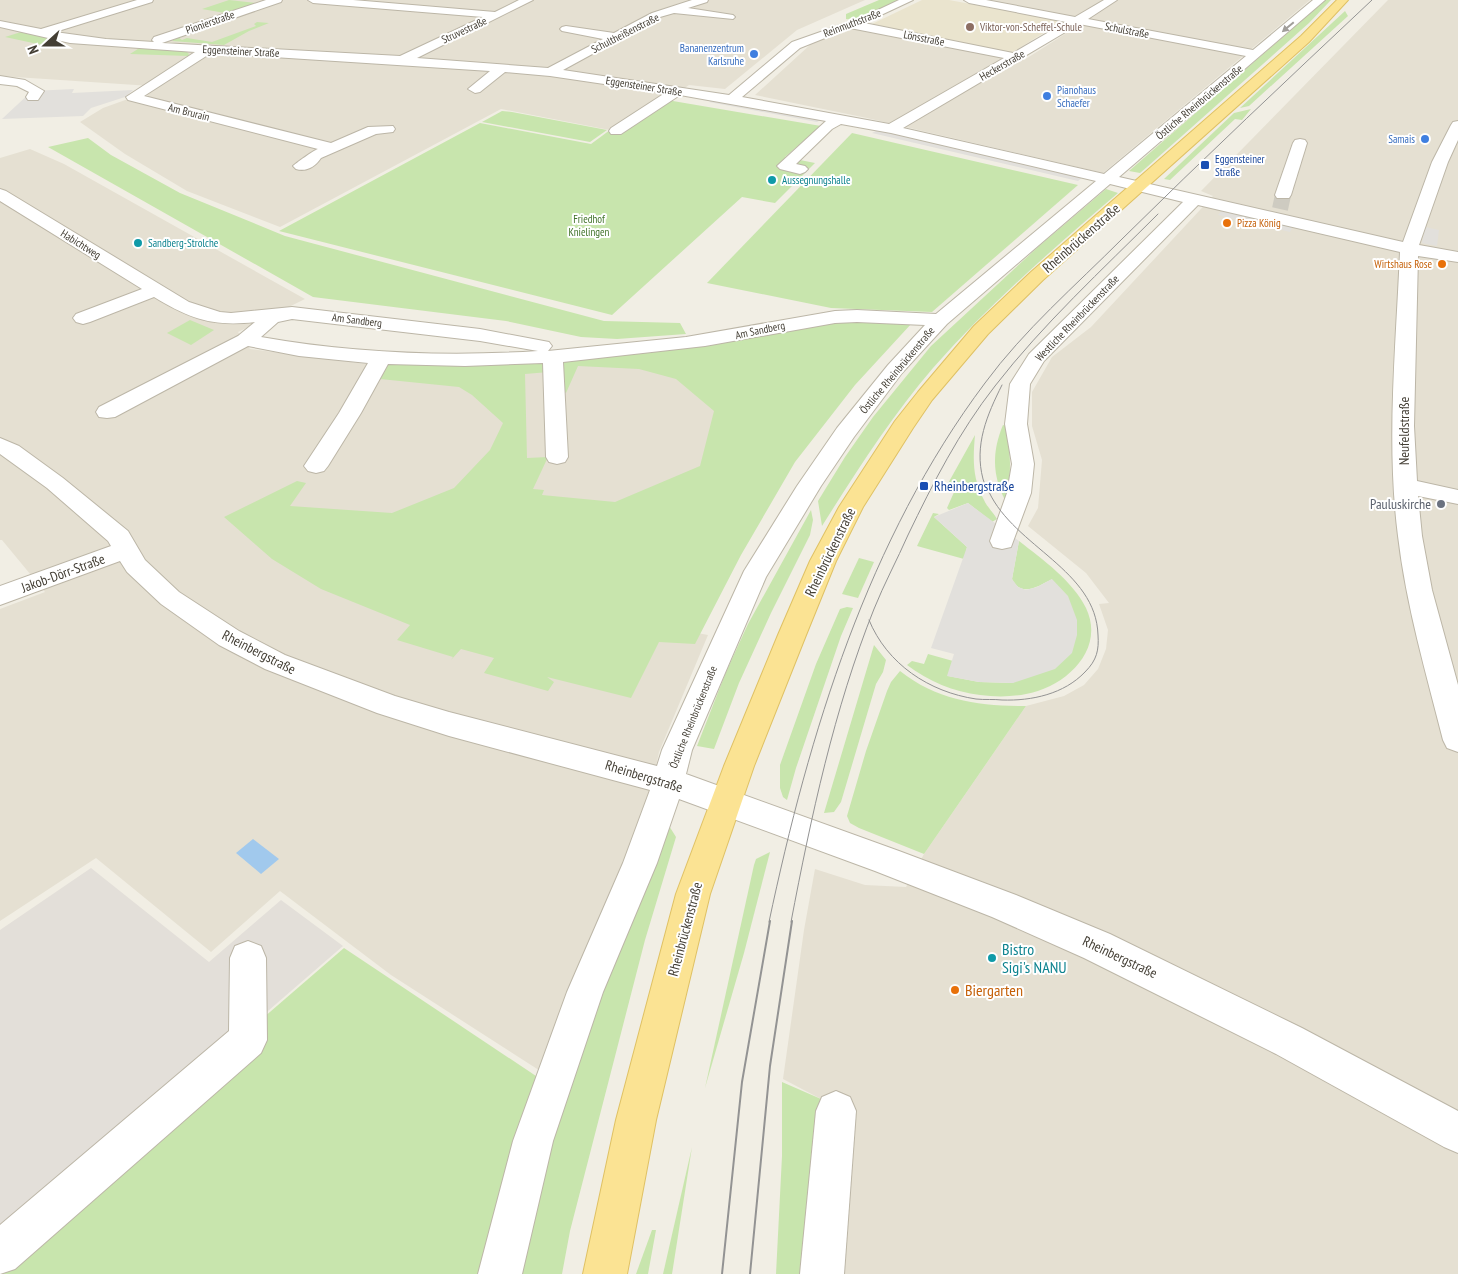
<svg xmlns="http://www.w3.org/2000/svg" width="1458" height="1274" font-family="'PT Sans Narrow',sans-serif">
  <style>
    .residential { fill: #e5e0d2 }
    .industrial { fill: #e3dfd9 }
    .education { fill: #eae4ce }
    .green { fill: #c8e5ad }
    .parking { fill: #e2e0dc }
    .water { fill: #a1c9ed }
    .lines { fill: none; stroke-linecap: round; stroke-linejoin: round }
    .minor-tunnel { stroke: #cecbc1; stroke-width: 16; stroke-dasharray: 16 8; stroke-linecap: butt }
    .minor-casing { stroke: #bcb6a7; stroke-width: 2 }
    .major-casing { stroke: #dfc164; stroke-width: 2 }
    .minor { fill: #fff; fill-rule: evenodd }
    .major { fill: #fbe393; fill-rule: evenodd }
    .tram-far1 { stroke: #939393; stroke-width: 1 }
    .tram { stroke: #939393; stroke-width: 2 }
    .oneway { fill: #a19e9a }
    .education-dot { fill: #8d6e63; stroke: #fff; stroke-width: 2 }
    .shop-dot { fill: #3f7fe0; stroke: #fff; stroke-width: 2 }
    .transit-dot { fill: #1a4fb4; stroke: #fff; stroke-width: 2 }
    .culture-dot { fill: #0f9aa8; stroke: #fff; stroke-width: 2 }
    .food-dot { fill: #e8710a; stroke: #fff; stroke-width: 2 }
    .worship-dot { fill: #6b7280; stroke: #fff; stroke-width: 2 }
    .labels { text-anchor: middle; stroke-width: 4; stroke-linejoin: round; paint-order: stroke }
    .far-street-label { font-size: 11px; fill: #433e34; stroke: #fff }
    .far-education-label { font-size: 11px; fill: #785e54; stroke: #fff; text-anchor: start }
    .far-shop-label { font-size: 11px; fill: #366cbe; stroke: #fff; text-anchor: end }
    .far-transit-label { font-size: 11px; fill: #164399; stroke: #fff; text-anchor: start }
    .far-culture-label { font-size: 11px; fill: #0d838f; stroke: #fff; text-anchor: start }
    .far-park-label { font-size: 11px; fill: #41722a; stroke: #fff }
    .far-food-label { font-size: 11px; fill: #c56008; stroke: #fff; text-anchor: start }
    .street-label { font-size: 14px; fill: #433e34; stroke: #fff }
    .transit-label { font-size: 14px; fill: #164399; stroke: #fff; text-anchor: start }
    .worship-label { font-size: 14px; fill: #5b616d; stroke: #fff; text-anchor: end }
    .near-culture-label { font-size: 16px; fill: #0d838f; stroke: #fff; text-anchor: start }
    .near-food-label { font-size: 16px; fill: #c56008; stroke: #fff; text-anchor: start }
  </style>
  <rect width="100%" height="100%" fill="#f1eee4"/>
  <g class="residential">
    <polygon points="0,0 865,0 797,30 725,89 689,85 620,132 501,109 280,227 187,191 125,154 80,122 103,108 142,94 151,86 0,76"/>
    <polygon points="979,0 1310,0 1103,173 867,118 755,95 811,44 853,25 1024,60 1087,20"/>
    <polygon points="1388,0 1458,0 1458,1274 839,1274 836,1111 821,1099 783,1079 804,930 815,869 865,885 906,887 924,854 1026,706 1064,696 1084,685 1098,669 1106,649 1108,630 1099,604 1109,603 1086,573 1028,526 1038,508 1042,460 1032,426 1032,392 1052,357 1091,327 1213,196 1201,191"/>
    <polygon points="30,149 64,164 305,299 238,332 250,349 366,364 423,366 717,345 770,386 667,523 451,588 708,635 659,752 635,863 545,1074 391,975 280,891 211,952 96,858 0,921 0,609 45,592 2,540 0,540 0,158"/>
  </g>
  <polygon class="industrial" points="91,868 209,962 281,900 343,946 0,1243 0,930"/>
  <polygon class="education" points="922,0 949,0 1063,21 1011,53 872,24"/>
  <g class="green">
    <polygon points="229,0 256,3 225,13 202,9"/>
    <path d="M879,0H905C887,9 867,23 846,19V14Z"/>
    <polygon points="1325,0 1331,0 1309,23 1147,167 1140,173 1129,171"/>
    <polygon points="1345,11 1348,16 1249,106 1240,108"/>
    <polygon points="257,22 269,23 249,31 224,45 172,41 178,37 182,40 187,38 212,42 256,26 254,24"/>
    <polygon points="21,32 63,40 47,46 5,37"/>
    <polygon points="141,47 185,50 189,54 188,56 130,54"/>
    <polygon points="667,100 821,126 785,157 815,163 775,203 742,197 612,315 279,231 480,123 591,144 610,130"/>
    <polygon points="1251,109 1242,120 1235,119 1170,180 1164,179 1234,113"/>
    <polygon points="502,111 512,112 607,130 590,142 482,122"/>
    <polygon points="852,133 1078,185 932,312 831,308 707,283"/>
    <polygon points="88,138 111,155 180,193 285,236 604,321 680,323 686,334 617,339 581,337 506,321 313,297 48,147"/>
    <path d="M1106,189L1118,193C1054,248 989,304 933,368C891,417 856,472 822,526L818,501L845,457L873,417L931,346L1038,247Z"/>
    <polygon points="190,320 214,330 191,345 167,333"/>
    <polygon points="881,321 912,323 855,385 795,462 741,555 695,644 659,642 631,698 547,677 554,682 548,691 484,673 494,658 461,649 451,660 453,657 397,640 410,625 321,589 272,559 224,517 297,481 306,483 290,506 392,513 454,488 490,450 503,423 472,395 459,387 380,379 364,401 384,362 549,358 549,372 525,374 527,458 548,457 533,489 544,490 542,495 615,502 700,466 714,411 676,379 639,369 578,366 566,393 559,388 558,359 718,344 831,322"/>
    <path d="M1003,425L1006,426C1010,452 1013,474 1005,500C992,475 992,451 1003,425Z"/>
    <path d="M975,435C973,458 972,478 984,500C987,507 993,512 997,519L992,522L968,503L949,510L947,508L955,490L946,487Z"/>
    <polygon points="811,510 813,520 810,535 771,613 739,683 714,749 697,746 726,672 748,624"/>
    <polygon points="933,513 939,514 934,517 967,547 964,559 917,546"/>
    <path d="M1019,541C1043,560 1072,580 1086,608C1106,650 1065,687 1026,694C1012,697 995,697 980,695C954,692 928,681 907,665L912,661L924,664L928,654L953,661L948,676L979,682L1013,683L1052,579C1039,586 1021,598 1012,579Z"/>
    <polygon points="859,558 874,562 858,598 842,594"/>
    <polygon points="847,607 853,608 841,636 796,768 787,800 783,797 780,788 780,765 816,664 840,609"/>
    <polygon points="874,645 886,660 883,672 876,684 841,802 834,812 824,813"/>
    <path d="M900,671C938,701 979,706 1026,706L924,854L859,828L850,823L847,816L866,751L887,691L891,682Z"/>
    <polygon points="666,821 676,837 645,940 570,1231 562,1274 514,1274 560,1086"/>
    <polygon points="770,852 744,953 705,1088 754,865 756,859"/>
    <polygon points="344,948 539,1078 480,1274 0,1274 0,1270 263,1018"/>
    <polygon points="782,1082 821,1099 808,1274 776,1274 782,1156"/>
    <polygon points="692,1147 672,1274 663,1274"/>
    <polygon points="652,1230 656,1230 648,1274 636,1274"/>
  </g>
  <g class="parking">
    <polygon points="74,89 72,93 133,90 125,97 91,108 83,116 2,119 32,91"/>
    <polygon points="714,99 822,119 817,122 709,102"/>
    <polygon points="878,130 1083,177 1078,181 872,133"/>
    <polygon points="1224,208 1294,225 1290,232 1218,215"/>
    <polygon points="1425,227 1439,230 1437,246 1422,243"/>
    <polygon points="968,503 1019,541 1012,579 1018,587 1026,590 1037,587 1052,579 1068,596 1077,620 1077,635 1072,653 1055,669 1013,683 979,682 947,676 954,654 931,648 967,547 934,517"/>
  </g>
  <polygon class="water" points="253,839 279,859 261,874 236,853"/>
  <g class="lines">
    <polyline class="minor-tunnel" points="1280,209 1283,195"/>
    <g class="minor-casing">
      <g id="minor">
        <path d="M137,0H153L152,2L55,32L106,39L154,42L152,40L154,37L266,0H282L281,2L162,43L400,56L483,17L313,3L308,0H353L495,12L519,0H533L417,58L548,68L603,39L562,31L560,29L562,27L566,26L614,33L652,13L692,0H708L707,2L688,8L733,15L735,17L733,19L674,13L660,17L563,70L729,95L792,42L863,17L899,0H913L864,23L1013,53L1066,22L969,3L964,0H986L1075,17L1104,0H1117L1088,19L1253,50L1313,0H1325L1119,177L1403,242L1432,162L1451,125L1453,122L1458,121V140L1448,162L1419,245L1458,252V262L1418,256L1414,426L1417,481L1458,490V504L1418,496L1422,536L1432,590L1458,685V752L1447,748L1443,740C1426,673 1406,605 1398,536C1386,442 1396,346 1400,252L1198,205L1044,361L1030,384L1027,424L1034,464L1031,493L1011,547L1002,549L993,547L990,541L1007,493L1012,464L1005,424L1010,384L1029,354L1183,202L1110,184L947,324L902,373L854,437L821,486L766,577L692,750L686,774L899,851L1016,895L1110,934L1302,1028L1458,1111V1153L1444,1147L1276,1054L1084,958L992,917L875,871L679,799L657,863L603,992L553,1141L522,1274H478L513,1141L567,992L623,863L650,790L449,736L377,713L265,669L219,645L161,604L127,572L120,561L0,605V586L111,546L108,541L47,488L0,454V438L19,446L63,478L128,531L145,560L179,592L239,631L285,655L395,696L449,712L657,766L662,750L744,571L797,486L837,428L888,365L925,325L857,322L835,323L705,346L563,362L568,457L565,462L557,464L549,462L546,457L543,363L465,366L388,364L361,413L328,466L324,471L316,473L308,471L304,466L339,413L368,363L299,356L248,346L115,417L107,418L99,417L96,412L99,407L238,336L255,322C214,327 190,319 154,297L90,322L83,324L76,322L73,318L76,314L142,289L0,201V189L6,191L189,302L220,312L231,313L292,307L480,329L549,342L552,346L548,351L686,337L835,311L857,310L936,314L1096,181L891,133L841,124L832,129L796,164L805,166L808,169L805,172L800,174L780,169L777,166L826,121L680,95L621,134H611L609,131L611,128L665,93L550,76L505,72L480,92L475,93L468,89L490,71L211,53L144,96L331,143L368,127L393,126L395,129L393,132L376,134L321,158C315,167 306,172 296,169L293,166C295,164 314,150 318,149L128,100L126,97L195,52L70,43L0,27V21L41,29ZM1079,24L1246,56L1104,174L903,128ZM850,28L1004,58L889,124L742,97L800,48ZM292,319L480,341L538,351C445,357 352,353 261,337L278,322Z"/>
        <polygon points="0,76 25,80 44,91 38,100 28,100 26,97 29,92 17,86 0,84"/>
        <polygon points="1300,139 1305,140 1307,143 1291,195 1289,198 1277,198 1275,195 1293,143 1295,140"/>
        <polygon points="248,941 261,946 266,958 267,1040 261,1053 15,1269 0,1274 0,1225 229,1031 230,958 235,946"/>
        <polygon points="836,1091 850,1097 856,1111 844,1274 800,1274 816,1111 822,1097"/>
      </g>
    </g>
    <g class="major-casing">
      <polygon id="major" points="1337,0 1348,0 1309,42 1043,280 988,334 932,400 913,428 863,507 836,561 806,635 754,766 710,894 656,1120 627,1274 583,1274 616,1120 676,894 724,766 778,635 810,561 839,507 895,421 918,392 974,326 1031,272 1301,36"/>
    </g>
    <use href="#minor" class="minor"/>
    <use href="#major" class="major"/>
    <g class="tram-far1">
      <path d="M869,620C887,664 929,692 976,699C985,700 994,699 1002,700C1032,701 1064,694 1085,672C1097,660 1099,650 1098,635C1096,570 1015,547 989,492C987,488 984,483 983,479C974,445 987,415 1002,385"/>
      <path d="M769,922C809,733 868,539 985,383C1024,330 1075,286 1122,239C1204,158 1288,79 1372,0"/>
      <path d="M791,922C811,817 834,709 874,609C884,584 897,560 908,535C933,483 959,432 995,386C1043,324 1102,270 1158,214"/>
    </g>
    <g class="tram">
      <polyline points="722,1274 742,1082 770,921"/>
      <polyline points="750,1274 770,1066 792,921"/>
    </g>
  </g>
  <defs><path id="oneway-solid" d="M-6-.8H1V-3.2L6.5 0L1 3.2V.8H-6Z" transform="scale(1.25)"/></defs>
  <use class="oneway" href="#oneway-solid" transform="translate(1288 27) rotate(140)"/>
  <circle class="education-dot" cx="970" cy="27" r="5"/>
  <g class="shop-dot">
    <circle cx="754" cy="54" r="5"/>
    <circle cx="1047" cy="96" r="5"/>
    <circle cx="1425" cy="139" r="5"/>
  </g>
  <g class="transit-dot">
    <rect x="1200" y="160" width="10" height="10" rx="2.5"/>
    <rect x="919" y="481" width="10" height="10" rx="2.5"/>
  </g>
  <g class="culture-dot">
    <circle cx="772" cy="180" r="5"/>
    <circle cx="138" cy="243" r="5"/>
    <circle cx="992" cy="958" r="5"/>
  </g>
  <g class="food-dot">
    <circle cx="1227" cy="223" r="5"/>
    <circle cx="1442" cy="264" r="5"/>
    <circle cx="955" cy="990" r="5"/>
  </g>
  <circle class="worship-dot" cx="1441" cy="504" r="5"/>
  <g class="labels">
    <g class="far-street-label">
      <text transform="translate(210 22) rotate(-19)" y="4">Pionierstraße</text>
      <text transform="translate(852 23) rotate(-21)" y="4">Reinmuthstraße</text>
      <text transform="translate(464 30) rotate(-25)" y="4">Struvestraße</text>
      <text transform="translate(1127 30) rotate(11)" y="4">Schulstraße</text>
      <text transform="translate(625 33) rotate(-27)" y="4">Schultheißenstraße</text>
      <text transform="translate(924 38) rotate(11)" y="4">Lönsstraße</text>
      <text transform="translate(241 51) rotate(3)" y="4">Eggensteiner Straße</text>
      <text transform="translate(1002 65) rotate(-30)" y="4">Heckerstraße</text>
      <text transform="translate(644 86) rotate(9)" y="4">Eggensteiner Straße</text>
      <text transform="translate(1199 102) rotate(-40)" y="4">Östliche Rheinbrückenstraße</text>
      <text transform="translate(189 112) rotate(14)" y="4">Am Brurain</text>
      <text transform="translate(81 244) rotate(32)" y="4">Habichtweg</text>
      <text transform="translate(1077 318) rotate(-46)" y="4">Westliche Rheinbrückenstraße</text>
      <text transform="translate(357 320) rotate(7)" y="4">Am Sandberg</text>
      <text transform="translate(760 330) rotate(-12)" y="4">Am Sandberg</text>
      <text transform="translate(897 370) rotate(-50)" y="4">Östliche Rheinbrückenstraße</text>
      <text transform="translate(693 717) rotate(-68)" y="4">Östliche Rheinbrückenstraße</text>
    </g>
    <g class="far-education-label">
      <text x="980" y="31">Viktor-von-Scheffel-Schule</text>
    </g>
    <g class="far-shop-label">
      <text x="744" y="52">Bananenzentrum<tspan x="744" dy="13">Karlsruhe</tspan></text>
      <text x="1057" y="94" text-anchor="start">Pianohaus<tspan x="1057" dy="13">Schaefer</tspan></text>
      <text x="1415" y="143">Samais</text>
    </g>
    <g class="far-transit-label">
      <text x="1215" y="163">Eggensteiner<tspan x="1215" dy="13">Straße</tspan></text>
    </g>
    <g class="far-culture-label">
      <text x="782" y="184">Aussegnungshalle</text>
      <text x="148" y="247">Sandberg-Strolche</text>
    </g>
    <g class="far-park-label">
      <text x="589" y="223">Friedhof<tspan x="589" dy="13">Knielingen</tspan></text>
    </g>
    <g class="far-food-label">
      <text x="1237" y="227">Pizza König</text>
      <text x="1432" y="268" text-anchor="end">Wirtshaus Rose</text>
    </g>
    <g class="street-label">
      <text transform="translate(1081 238) rotate(-41)" y="5">Rheinbrückenstraße</text>
      <text transform="translate(1404 431) rotate(-90)" y="5">Neufeldstraße</text>
      <text transform="translate(830 552) rotate(-64)" y="5">Rheinbrückenstraße</text>
      <text transform="translate(63 573) rotate(-20)" y="5">Jakob-Dörr-Straße</text>
      <text transform="translate(259 652) rotate(27)" y="5">Rheinbergstraße</text>
      <text transform="translate(644 776) rotate(17)" y="5">Rheinbergstraße</text>
      <text transform="translate(685 929) rotate(-75)" y="5">Rheinbrückenstraße</text>
      <text transform="translate(1120 957) rotate(25)" y="5">Rheinbergstraße</text>
    </g>
    <g class="transit-label">
      <text x="934" y="491">Rheinbergstraße</text>
    </g>
    <g class="worship-label">
      <text x="1431" y="509">Pauluskirche</text>
    </g>
    <g class="near-culture-label">
      <text x="1002" y="955">Bistro<tspan x="1002" dy="18">Sigi's NANU</tspan></text>
    </g>
    <g class="near-food-label">
      <text x="965" y="996">Biergarten</text>
    </g>
  </g>
  <g transform="translate(45 45) rotate(249)" stroke="#ffffff" stroke-width="4" paint-order="stroke">
  <path d="M0-4L9 19L0 12L-9 19Z" fill="#433e34"/>
  <text y="-8" font-size="14" font-weight="bold" text-anchor="middle" fill="#433e34">N</text>
  </g>
</svg>
